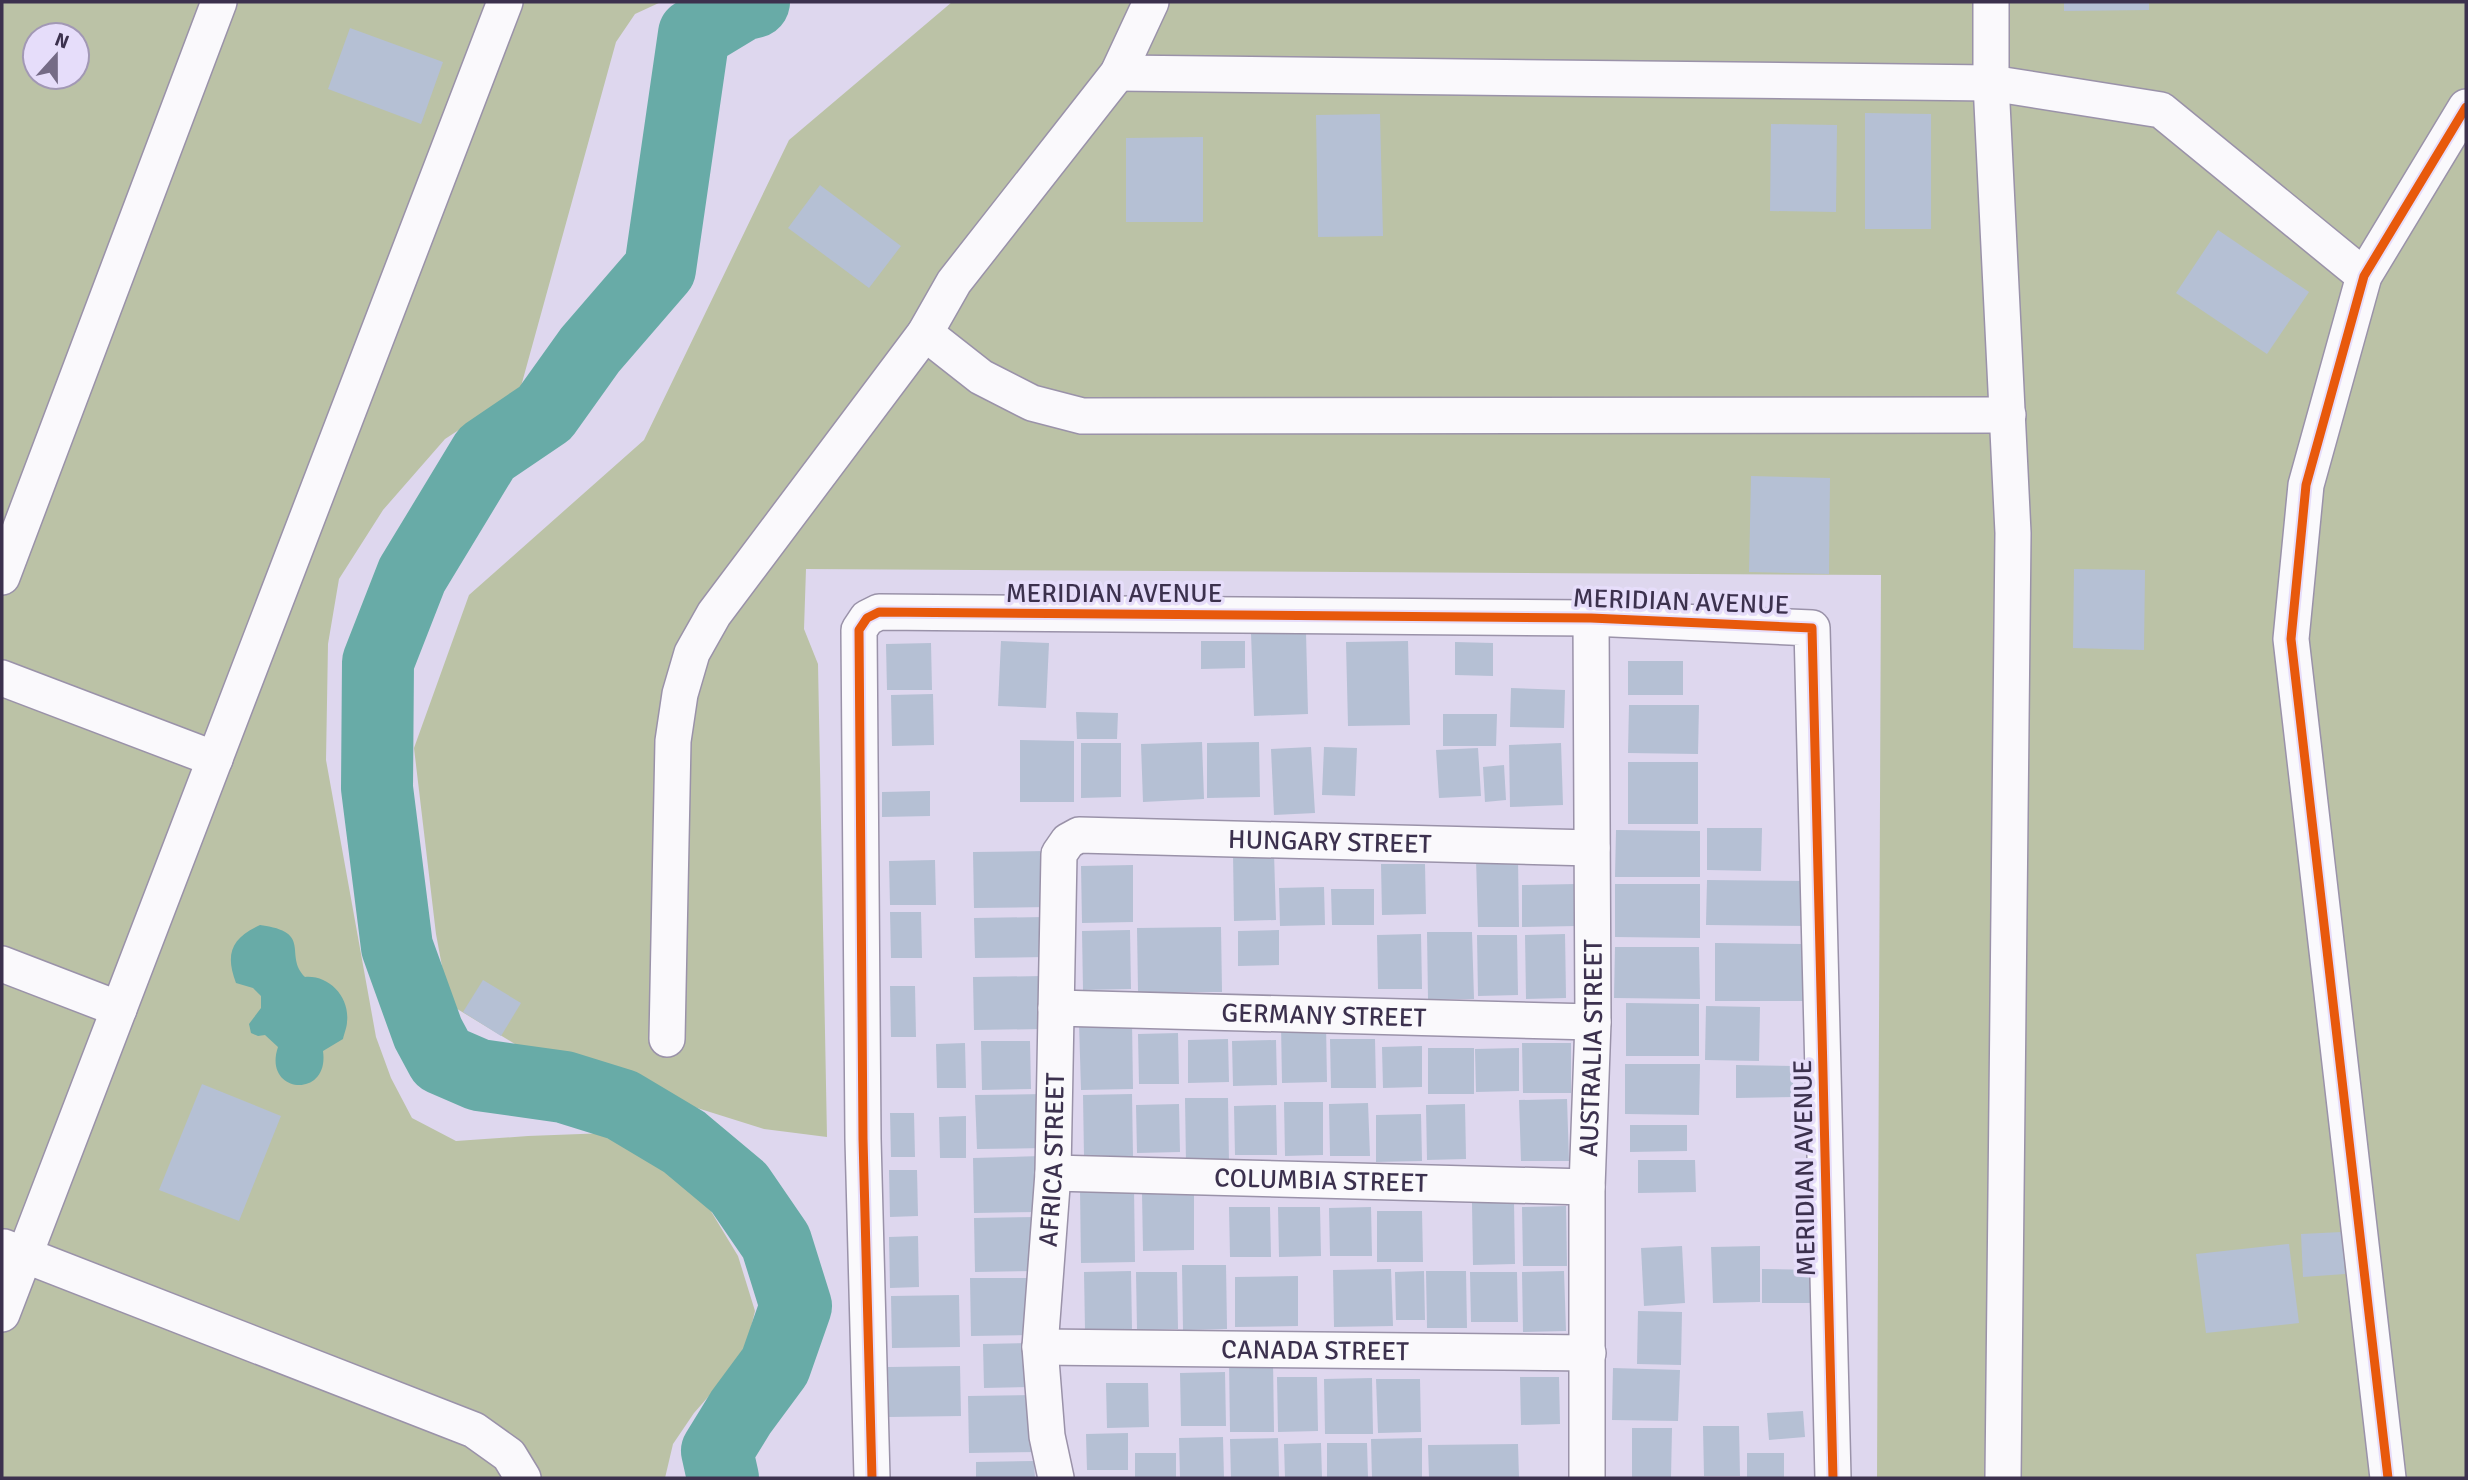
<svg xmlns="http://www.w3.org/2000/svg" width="2468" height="1480" font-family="Signika,sans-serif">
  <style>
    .green { fill: #bbc2a6; fill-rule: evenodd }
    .water { fill: #68aba7 }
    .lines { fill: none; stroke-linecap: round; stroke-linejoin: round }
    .river { stroke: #68aba7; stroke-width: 72 }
    .building { fill: #b5c0d4 }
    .minor-casing { stroke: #9a92a9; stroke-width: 38 }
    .minor { stroke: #faf9fc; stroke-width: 35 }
    .cycleway-casing { stroke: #e6ddfa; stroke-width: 13 }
    .cycleway { stroke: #e8590c; stroke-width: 9 }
    .labels { text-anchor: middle; stroke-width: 7; stroke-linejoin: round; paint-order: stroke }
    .street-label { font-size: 26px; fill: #3c314e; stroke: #e6ddfa }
  </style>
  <rect width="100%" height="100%" fill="#ded7ee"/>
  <g class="green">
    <path d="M2,2H661L635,14L616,42L520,390L445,439L383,510L339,579L328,644L326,760L376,1037L391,1078L412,1118L456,1141L528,1136L607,1133L661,1165L706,1203L738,1256L755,1311L744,1356L694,1413L673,1444L665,1478H2ZM35,35H77V77H35Z"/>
    <polygon points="952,2 2466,2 2466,1478 1877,1478 1881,575 806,569 804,629 818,664 827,1137 764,1129 538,1058 449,1004 436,934 414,748 469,595 644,440 789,140"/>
  </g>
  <path class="water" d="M260,925C314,932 283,955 305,977C329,975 350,997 347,1022C347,1027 344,1034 343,1039L323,1051C330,1100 262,1094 278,1047L265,1035L258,1036L251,1033L249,1024L261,1008V996L253,988L236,983C225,954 231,938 260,925Z"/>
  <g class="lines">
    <polyline class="river" points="723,1478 717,1451 741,1412 775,1366 796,1306 776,1242 739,1188 684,1142 622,1105 564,1087 479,1075 442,1059 428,1033 397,947 377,788 378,662 412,575 486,453 545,413 590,350 660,269 694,34 742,5 754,2"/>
  </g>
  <g class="building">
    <polygon points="2064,2 2149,2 2149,10 2064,11"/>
    <polygon points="350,28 443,62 421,124 328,89"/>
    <polygon points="1865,113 1931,114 1931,229 1865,229"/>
    <polygon points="1380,114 1383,236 1318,237 1316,115"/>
    <polygon points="1771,124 1837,125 1836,212 1770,211"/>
    <polygon points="1203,137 1203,222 1126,222 1126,138"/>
    <polygon points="820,185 901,246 869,288 788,228"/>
    <polygon points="2218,230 2309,292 2267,354 2176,293"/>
    <polygon points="1751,476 1830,478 1829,574 1749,572"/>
    <polygon points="2074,569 2145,570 2144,650 2073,648"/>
    <polygon points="1306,632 1308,714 1254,716 1251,633"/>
    <polygon points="1001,641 1049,643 1046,708 998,706"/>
    <polygon points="1201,641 1245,641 1245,668 1201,669"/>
    <polygon points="1408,641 1410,725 1348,726 1346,642"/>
    <polygon points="1455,642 1493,643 1493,676 1455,675"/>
    <polygon points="931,643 932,690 887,690 886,644"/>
    <rect x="1628" y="661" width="55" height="34"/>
    <polygon points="1511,688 1565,690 1564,728 1510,727"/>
    <polygon points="933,694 934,745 892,746 891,695"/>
    <polygon points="1629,705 1699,705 1698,754 1628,753"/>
    <polygon points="1076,712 1118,713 1117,739 1077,739"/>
    <polygon points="1443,714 1497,714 1496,746 1443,746"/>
    <polygon points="1020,740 1074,741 1074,802 1020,802"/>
    <polygon points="1202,742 1204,799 1143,802 1141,744"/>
    <polygon points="1259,742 1260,797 1207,798 1207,743"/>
    <polygon points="1081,743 1121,743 1121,797 1081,798"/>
    <polygon points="1561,743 1563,805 1510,807 1509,745"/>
    <polygon points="1311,747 1315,813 1274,815 1271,749"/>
    <polygon points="1324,747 1357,748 1355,796 1322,795"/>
    <polygon points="1478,748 1481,796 1439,798 1436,750"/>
    <rect x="1628" y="762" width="70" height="62"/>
    <polygon points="1504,765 1506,800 1485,802 1483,767"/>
    <polygon points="930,791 930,816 882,817 882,792"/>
    <polygon points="1707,828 1762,828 1761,871 1707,870"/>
    <polygon points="1616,830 1700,831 1700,877 1615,877"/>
    <polygon points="1046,851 1047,907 974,908 973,852"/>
    <polygon points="1233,853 1274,853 1276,920 1234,921"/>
    <polygon points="1476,859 1518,859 1519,927 1478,927"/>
    <polygon points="935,860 936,905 890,905 889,861"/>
    <polygon points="1381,864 1425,864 1426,914 1382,915"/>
    <polygon points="1133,865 1133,922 1082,923 1081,866"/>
    <polygon points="1707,880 1813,881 1814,926 1706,925"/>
    <polygon points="1576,884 1577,926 1522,927 1522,885"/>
    <polygon points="1615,884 1700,884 1700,938 1615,937"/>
    <polygon points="1324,887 1325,925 1280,926 1279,888"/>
    <polygon points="1331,889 1374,889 1374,925 1332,925"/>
    <polygon points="890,912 921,912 922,958 891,958"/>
    <polygon points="1044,917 1045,957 975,958 974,918"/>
    <polygon points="1221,927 1222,992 1138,992 1137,928"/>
    <polygon points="1130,930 1131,989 1083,990 1082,931"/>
    <polygon points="1279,930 1279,965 1238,966 1238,931"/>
    <polygon points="1427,932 1472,932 1474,999 1428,999"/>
    <polygon points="1421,934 1422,989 1378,989 1377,935"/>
    <polygon points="1565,934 1566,998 1526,999 1525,935"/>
    <polygon points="1477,935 1517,935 1518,995 1478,996"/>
    <polygon points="1715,943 1805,944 1805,1001 1715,1001"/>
    <polygon points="1615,947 1699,947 1700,999 1614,998"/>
    <polygon points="1042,976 1042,1029 974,1030 973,977"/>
    <polygon points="483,980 521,1003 501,1036 463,1012"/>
    <polygon points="890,986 915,986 916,1037 891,1037"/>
    <polygon points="1626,1003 1699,1004 1699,1056 1626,1056"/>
    <polygon points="1706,1006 1760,1007 1759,1061 1705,1060"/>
    <polygon points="1132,1022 1133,1089 1081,1090 1079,1023"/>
    <polygon points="1281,1024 1326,1024 1327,1082 1282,1083"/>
    <polygon points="1178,1033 1179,1084 1139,1084 1138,1034"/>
    <polygon points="1228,1039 1229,1082 1188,1083 1188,1040"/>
    <polygon points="1330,1039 1375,1039 1376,1088 1331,1088"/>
    <polygon points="1276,1040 1277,1085 1233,1086 1232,1041"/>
    <polygon points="981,1041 1030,1041 1031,1089 982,1090"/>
    <polygon points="965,1043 966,1088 937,1088 936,1044"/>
    <polygon points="1522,1043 1571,1043 1571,1093 1523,1093"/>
    <polygon points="1422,1046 1422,1087 1383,1088 1382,1047"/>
    <rect x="1428" y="1048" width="46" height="46"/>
    <polygon points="1519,1048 1519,1091 1476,1092 1475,1049"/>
    <polygon points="1625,1064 1700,1064 1699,1115 1625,1114"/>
    <polygon points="1736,1065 1793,1066 1793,1097 1736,1098"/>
    <polygon points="202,1084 281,1116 239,1221 159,1190"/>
    <polygon points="1044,1094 1045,1148 977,1149 975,1095"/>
    <polygon points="1132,1094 1133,1157 1084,1157 1083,1095"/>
    <polygon points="1185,1098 1228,1098 1229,1164 1186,1164"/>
    <polygon points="1567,1099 1569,1161 1521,1161 1519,1100"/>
    <polygon points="1284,1102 1323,1102 1323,1155 1285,1156"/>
    <polygon points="1368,1103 1370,1156 1330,1156 1329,1104"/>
    <polygon points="1179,1104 1180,1152 1137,1153 1136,1105"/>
    <polygon points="1465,1104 1466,1159 1427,1160 1426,1105"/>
    <polygon points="1276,1105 1277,1155 1235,1155 1234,1106"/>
    <polygon points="890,1113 914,1113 915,1157 891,1157"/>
    <polygon points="1421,1114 1422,1161 1376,1162 1376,1115"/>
    <polygon points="966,1116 966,1158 940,1158 939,1117"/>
    <polygon points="1630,1125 1687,1125 1687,1151 1630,1152"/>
    <polygon points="1041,1156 1041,1212 974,1213 973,1158"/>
    <polygon points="1638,1160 1695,1160 1696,1192 1638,1193"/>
    <polygon points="889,1170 917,1170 918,1216 890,1217"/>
    <polygon points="1134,1188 1135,1262 1081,1263 1080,1189"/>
    <polygon points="1194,1191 1194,1250 1143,1251 1142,1192"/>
    <polygon points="1514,1202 1515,1264 1473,1265 1472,1203"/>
    <polygon points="1566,1206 1567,1266 1523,1266 1522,1207"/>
    <polygon points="1229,1207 1270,1207 1271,1257 1230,1257"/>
    <polygon points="1278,1207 1320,1207 1321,1256 1279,1257"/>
    <polygon points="1371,1207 1372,1256 1330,1256 1329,1208"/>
    <polygon points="1377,1211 1422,1211 1423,1262 1377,1262"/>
    <polygon points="1039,1217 1040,1271 975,1272 974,1218"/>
    <polygon points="2342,1232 2345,1274 2303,1277 2301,1234"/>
    <polygon points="918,1236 919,1287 890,1288 889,1237"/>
    <polygon points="2289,1244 2299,1323 2206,1333 2196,1254"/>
    <polygon points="1682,1246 1685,1303 1644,1306 1641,1248"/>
    <polygon points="1760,1246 1760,1302 1713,1303 1711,1247"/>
    <polygon points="1182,1265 1226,1265 1227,1329 1183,1330"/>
    <polygon points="1391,1269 1393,1326 1334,1327 1333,1270"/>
    <polygon points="1762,1269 1821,1270 1821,1303 1762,1303"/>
    <polygon points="1131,1271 1132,1330 1085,1330 1084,1272"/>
    <polygon points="1424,1271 1425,1320 1396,1320 1395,1272"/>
    <polygon points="1426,1271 1466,1271 1467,1328 1427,1328"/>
    <polygon points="1564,1271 1566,1331 1523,1332 1522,1272"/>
    <polygon points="1136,1272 1177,1272 1178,1329 1137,1330"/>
    <polygon points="1470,1272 1517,1272 1518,1322 1471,1322"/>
    <polygon points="1298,1276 1298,1326 1235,1327 1235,1277"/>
    <polygon points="970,1278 1035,1278 1036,1335 971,1336"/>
    <polygon points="959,1295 960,1347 892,1348 891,1296"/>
    <polygon points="1638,1311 1682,1312 1681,1365 1637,1364"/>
    <polygon points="1031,1343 1033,1387 984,1388 983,1344"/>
    <polygon points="1229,1360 1273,1360 1274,1432 1230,1432"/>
    <polygon points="960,1366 961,1416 889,1417 888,1367"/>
    <polygon points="1613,1368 1680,1370 1678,1421 1612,1420"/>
    <polygon points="1225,1372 1226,1426 1181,1426 1180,1373"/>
    <polygon points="1277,1377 1317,1377 1318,1431 1278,1432"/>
    <polygon points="1520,1377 1559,1377 1560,1424 1521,1425"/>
    <polygon points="1372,1378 1373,1434 1325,1434 1324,1379"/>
    <polygon points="1376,1379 1420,1379 1421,1432 1378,1433"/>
    <polygon points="1106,1383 1148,1383 1149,1427 1107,1428"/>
    <polygon points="1040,1395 1041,1452 969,1453 968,1396"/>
    <polygon points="1803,1411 1805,1437 1769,1440 1767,1413"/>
    <polygon points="1703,1426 1739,1426 1740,1476 1704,1476"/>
    <polygon points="1632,1428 1672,1428 1671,1478 1632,1478"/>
    <polygon points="1128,1433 1128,1470 1087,1470 1086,1434"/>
    <polygon points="1223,1437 1224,1478 1180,1478 1179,1438"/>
    <polygon points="1278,1438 1279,1478 1231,1478 1230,1439"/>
    <polygon points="1422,1438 1422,1478 1372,1478 1371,1439"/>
    <polygon points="1321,1443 1322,1478 1285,1478 1284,1444"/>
    <polygon points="1327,1443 1367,1443 1368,1478 1327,1478"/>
    <polygon points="1518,1444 1519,1478 1429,1478 1428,1445"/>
    <rect x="1135" y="1453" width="41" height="25"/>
    <rect x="1747" y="1453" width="37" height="25"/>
    <polygon points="1034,1461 1035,1478 976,1478 976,1462"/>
  </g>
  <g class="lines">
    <g class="minor-casing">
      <g id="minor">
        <polyline points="1991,2 1991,83 2013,533 2003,1478"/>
        <polyline points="1118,73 1991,83 2161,110 2364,276"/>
        <polyline points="925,333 981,377 1032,403 1082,416 2008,415"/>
        <polyline points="2,577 219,2"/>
        <polyline points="2,678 215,759"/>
        <polyline points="2,964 119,1009"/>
        <path id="s1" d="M1056,1008L1593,1022"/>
        <polyline points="667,1039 673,741 680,694 692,653 714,614 925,333 954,282 1118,73 1151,2"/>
        <path id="s2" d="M1053,1173L1587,1187"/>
        <polyline points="4,1247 474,1430 509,1455 523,1478"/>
        <polyline points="2,1314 505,2"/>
        <path id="s3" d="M1040,1347L1588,1353"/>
        <polyline points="872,1478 863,1139 859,630 867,618 879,612 1591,618 1812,628 1833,1478"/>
        <path id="s4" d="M1056,1478L1047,1436L1040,1347L1053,1173L1059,854L1068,841L1079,835L1592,848"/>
        <path id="s5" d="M1587,1478V1187L1593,1022L1591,618"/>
        <polyline points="2388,1478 2291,639 2306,485 2364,276 2466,107"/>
      </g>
    </g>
    <use href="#minor" class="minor"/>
    <g class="cycleway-casing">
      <g id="cycleway">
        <polyline points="872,1478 863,1139 859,630 867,618 879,612 1591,618 1812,628 1833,1478"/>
        <polyline points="2388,1478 2291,639 2306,485 2364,276 2466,107"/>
      </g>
    </g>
    <use href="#cycleway" class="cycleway"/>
  </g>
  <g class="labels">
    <g class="street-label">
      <text x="1114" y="602">MERIDIAN AVENUE</text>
      <text transform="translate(1681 601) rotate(2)" y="9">MERIDIAN AVENUE</text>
      <text dy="9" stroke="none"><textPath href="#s4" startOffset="905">HUNGARY STREET</textPath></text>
      <text dy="9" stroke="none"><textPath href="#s1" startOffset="268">GERMANY STREET</textPath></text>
      <text dy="9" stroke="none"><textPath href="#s5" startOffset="430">AUSTRALIA STREET</textPath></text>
      <text dy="9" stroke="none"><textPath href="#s4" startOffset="320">AFRICA STREET</textPath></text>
      <text transform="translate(1804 1168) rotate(-91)" y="9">MERIDIAN AVENUE</text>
      <text dy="9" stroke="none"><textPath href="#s2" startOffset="268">COLUMBIA STREET</textPath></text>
      <text dy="9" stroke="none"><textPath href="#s3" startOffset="275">CANADA STREET</textPath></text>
    </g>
  </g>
  <rect width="2468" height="1480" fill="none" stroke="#3c314e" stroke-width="7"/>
  <g transform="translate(56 56) rotate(21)"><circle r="33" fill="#e6ddfa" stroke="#a298b5" stroke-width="2"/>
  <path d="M0-5L12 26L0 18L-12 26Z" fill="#756b86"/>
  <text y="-10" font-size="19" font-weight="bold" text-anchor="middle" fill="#3c314e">N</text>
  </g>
</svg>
